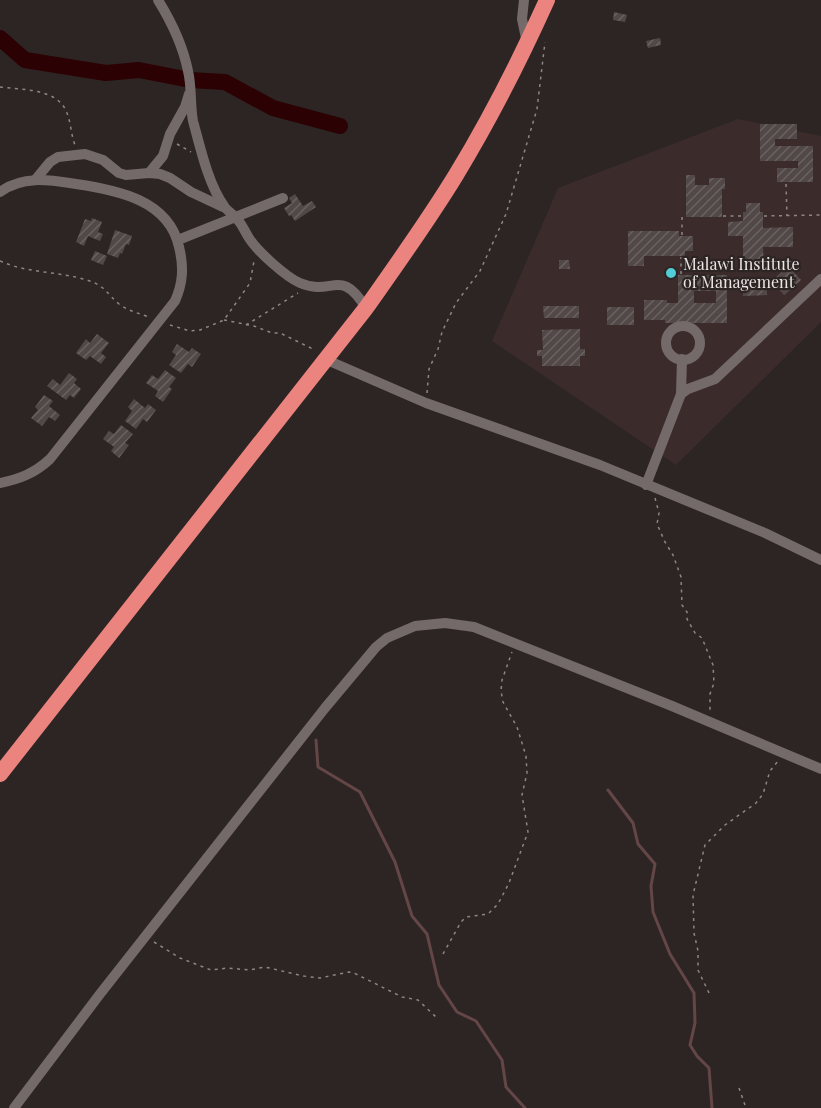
<svg xmlns="http://www.w3.org/2000/svg" width="821" height="1108" font-family="'Playfair Display',serif">
  <style>
    .built { fill: #3b2c2b }
    .lines { fill: none; stroke-linecap: round; stroke-linejoin: round }
    .stream { stroke: #654647; stroke-width: 3 }
    .river { stroke: #2b0103; stroke-width: 16 }
    .building { fill: url(#building-hatch); fill-rule: evenodd }
    .path { stroke: #8d8685; stroke-width: 1.5; stroke-dasharray: 3 4.5; stroke-linecap: butt }
    .minor { stroke: #746a6a; stroke-width: 10 }
    .highway { stroke: #eb837f; stroke-width: 16 }
    .poi-dot { fill: #52ccd6; stroke: #2d2524; stroke-width: 2 }
    .labels { text-anchor: middle; stroke-width: 4.5; stroke-linejoin: round; paint-order: stroke }
    .poi-label { font-size: 16px; fill: #ece6e6; stroke: #2d2524; text-anchor: start }
  </style>
  <defs>
    <pattern id="building-hatch" width="6" height="6" patternUnits="userSpaceOnUse" patternTransform="scale(1.5)"><rect width="6" height="6" fill="#514847"/><path d="M-1 1l2-2M0 6l6-6M5 7l2-2" fill="none" stroke="#6a6262"/></pattern>
  </defs>
  <rect width="100%" height="100%" fill="#2d2524"/>
  <polygon class="built" points="738,119 821,136 821,322 676,465 492,341 558,188"/>
  <g class="lines">
    <g class="stream">
      <polyline points="316,740 318,767 360,792 395,862 412,916 427,934 439,985 457,1012 476,1021 502,1060 506,1087 525,1108"/>
      <polyline points="608,790 633,823 638,844 655,864 651,886 653,912 670,954 694,993 695,1023 690,1045 697,1056 709,1068 712,1108"/>
    </g>
    <polyline class="river" points="0,38 25,60 106,73 139,70 190,80 225,82 273,108 340,126"/>
  </g>
  <g class="building">
    <polygon points="614,12 627,15 625,22 613,20"/>
    <polygon points="660,38 661,45 648,48 646,41"/>
    <polygon points="760,124 797,124 797,139 775,139 775,146 813,146 813,182 777,182 777,168 798,168 798,161 760,161"/>
    <polygon points="686,175 695,175 695,185 709,185 709,178 725,178 725,189 722,189 722,217 686,217"/>
    <polygon points="295,194 303,206 312,201 316,207 295,221 291,215 289,216 284,208 292,203 289,198"/>
    <polygon points="746,203 760,203 760,212 763,212 763,228 793,227 793,247 763,247 764,271 743,271 743,236 728,236 728,222 743,221 743,212 746,212"/>
    <polygon points="92,218 102,222 98,232 103,234 100,241 88,236 84,246 76,242 85,219 91,221"/>
    <polygon points="115,230 132,236 129,245 126,244 122,254 120,253 118,258 107,254"/>
    <polygon points="628,231 679,231 679,236 693,236 693,251 685,251 685,256 644,256 644,266 628,266"/>
    <polygon points="95,251 107,256 103,265 91,260"/>
    <polygon points="559,260 569,260 570,269 559,269"/>
    <polygon points="788,266 801,280 784,295 772,281"/>
    <path d="M678,275H727V323H665V320H644V300H667V303H678ZM694,291H716V303H694Z"/>
    <polygon points="767,284 767,295 743,296 743,285"/>
    <polygon points="543,306 579,306 579,318 544,318"/>
    <rect x="607" y="307" width="27" height="18"/>
    <polygon points="580,329 580,349 585,349 585,356 580,356 580,366 542,366 542,356 537,356 537,350 543,350 542,330"/>
    <polygon points="97,334 109,343 101,353 106,357 101,364 90,356 86,360 76,353 86,339 90,343"/>
    <polygon points="177,344 189,352 192,348 201,354 192,367 188,364 181,373 169,365 176,355 172,352"/>
    <polygon points="165,370 176,378 169,387 172,389 163,402 155,396 158,391 146,383 152,375 158,379"/>
    <polygon points="69,373 77,379 74,383 81,389 74,398 70,395 66,400 47,386 53,379 60,385"/>
    <polygon points="44,395 53,401 49,406 60,415 55,421 49,417 42,426 31,418 38,410 35,407"/>
    <polygon points="134,399 145,408 148,404 156,410 147,422 143,419 136,429 125,421 132,411 128,407"/>
    <polygon points="121,425 133,434 125,443 129,445 119,458 111,451 114,447 103,439 109,431 114,434"/>
  </g>
  <g class="lines">
    <g class="path">
      <path d="M0,87C22,90 58,88 67,113C71,123 71,135 75,145"/>
      <polyline points="177,144 191,152"/>
      <polyline points="786,184 787,216"/>
      <polyline points="723,216 742,216"/>
      <polyline points="764,216 821,215"/>
      <polyline points="682,235 682,217 685,217"/>
      <path d="M0,261C29,274 61,271 90,281C105,286 108,295 119,304C128,311 138,313 149,317"/>
      <polyline points="681,274 681,257"/>
      <polyline points="224,320 254,326 272,333 280,333 315,350"/>
      <polyline points="170,325 190,331 200,330 224,320 250,283 254,261"/>
      <polyline points="246,325 298,293"/>
      <polyline points="427,393 429,369 438,349 442,332 456,303 480,271 506,214 537,109 545,42"/>
      <polyline points="655,498 659,513 657,524 665,542 673,555 681,577 682,605 687,612 687,619 695,633 702,638 713,665 714,683 710,694 710,711"/>
      <polyline points="154,942 180,958 211,970 228,968 249,970 265,967 303,976 320,978 349,972 354,973 402,997 418,1000 436,1017"/>
      <polyline points="443,954 461,922 466,917 488,914 498,904 509,883 528,832 522,795 527,773 526,756 517,727 503,702 501,691 502,680 512,652"/>
      <polyline points="709,993 698,970 698,951 694,933 693,895 705,845 725,825 756,803 763,794 770,771 778,761"/>
      <polyline points="739,1088 746,1108"/>
    </g>
    <g class="minor">
      <path d="M158,0C171,21 183,46 188,71C192,87 190,106 193,121C200,146 208,184 224,206C227,211 233,214 237,219C242,224 245,232 249,238C257,251 286,277 300,283C333,297 340,266 366,308"/>
      <polyline points="524,0 522,19 527,43"/>
      <polyline points="149,173 163,156 170,134 185,107 189,94"/>
      <polyline points="36,179 50,162 58,157 85,154 103,160 119,173 126,175 149,173 160,174 170,178 191,192 223,207"/>
      <path d="M0,192C23,175 50,180 76,184C117,190 169,200 179,247C184,267 183,283 175,301L50,459C35,473 20,479 0,483"/>
      <polyline points="178,240 283,198"/>
      <circle cx="683" cy="343" r="17"/>
      <polyline points="327,360 426,403 600,465 765,533 821,560"/>
      <polyline points="681,394 682,359"/>
      <polyline points="646,485 681,394 688,389 715,379 821,279"/>
      <polyline points="14,1108 100,994 325,708 376,647 387,638 415,626 445,623 474,627 672,706 821,769"/>
    </g>
    <path class="highway" d="M0,774L366,308C397,264 428,221 456,175C490,119 520,60 547,0"/>
  </g>
  <circle class="poi-dot" cx="671" cy="273" r="6"/>
  <g class="labels">
    <g class="poi-label">
      <text x="683" y="270">Malawi Institute<tspan x="683" dy="18">of Management</tspan></text>
    </g>
  </g>
</svg>
